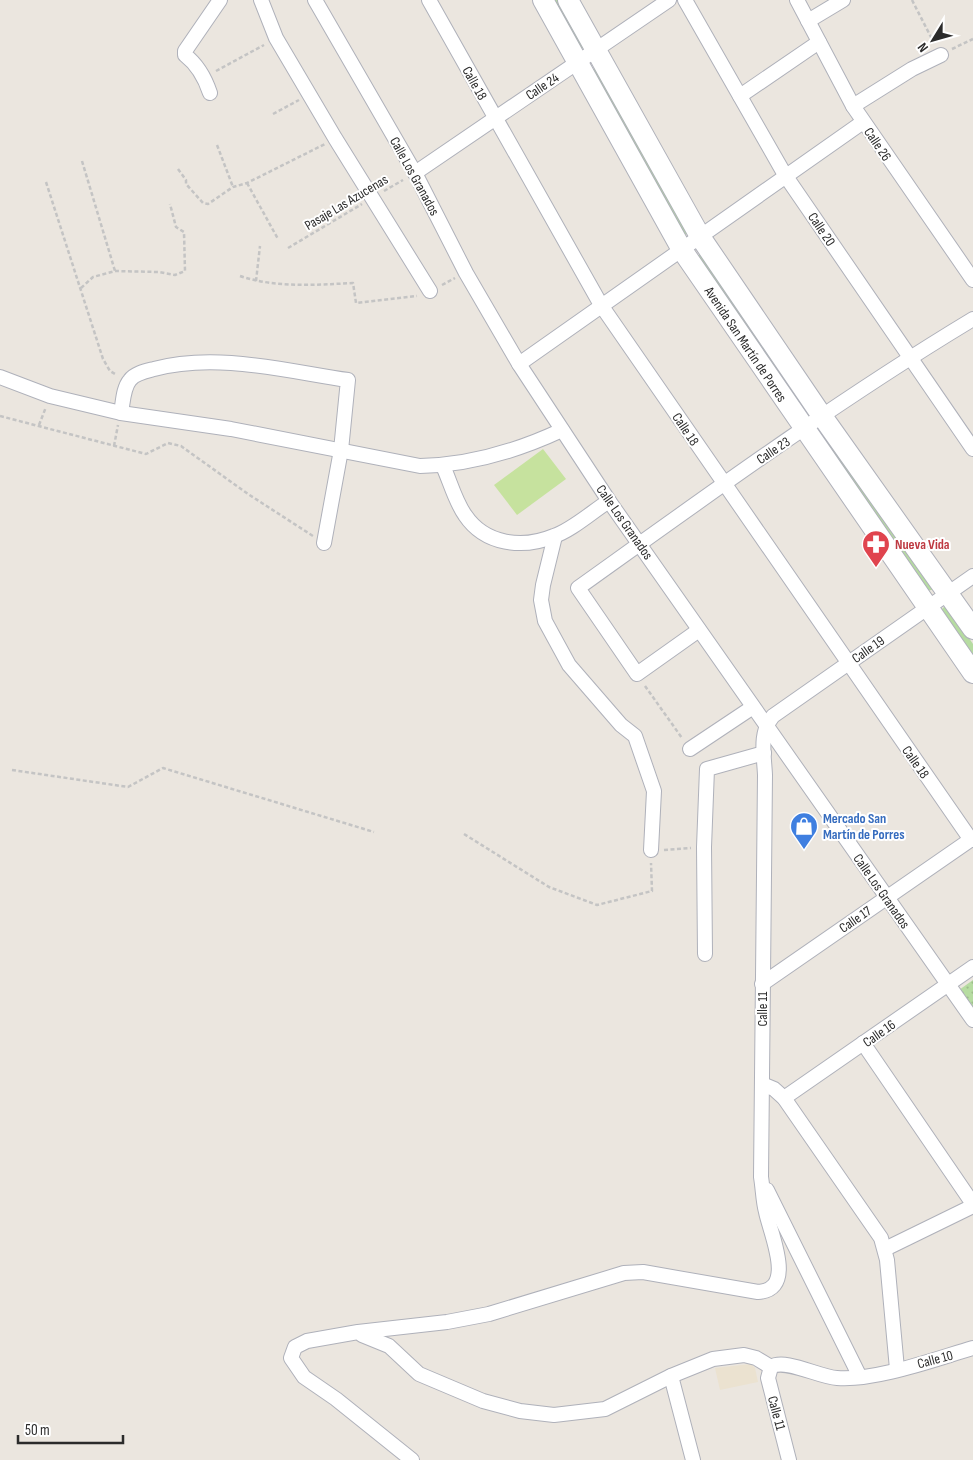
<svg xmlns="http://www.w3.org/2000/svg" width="973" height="1460" font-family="'Sofia Sans Condensed',sans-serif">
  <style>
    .education { fill: #ebe2d0 }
    .grass { fill: #b6dca1 }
    .park { fill: url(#park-dots) }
    .pitch { fill: #c6e29e }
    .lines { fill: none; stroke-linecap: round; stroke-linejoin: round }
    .street-casing { stroke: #afb1ba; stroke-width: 16 }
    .secondary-casing { stroke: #afb1ba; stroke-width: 22 }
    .path { stroke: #c4c4c4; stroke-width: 2.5; stroke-dasharray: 4 2.5; stroke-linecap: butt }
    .street { stroke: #fff; stroke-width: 14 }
    .secondary { stroke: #fff; stroke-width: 20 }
    .labels { text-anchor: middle; stroke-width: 4; stroke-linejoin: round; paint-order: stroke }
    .street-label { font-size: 14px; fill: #2b2b2b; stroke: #fff }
    .health-label { font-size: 14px; font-weight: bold; fill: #be3a42; stroke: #fff; text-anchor: start }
    .shop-label { font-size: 14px; font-weight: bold; fill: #366cbe; stroke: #fff; text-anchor: start }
  </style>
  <defs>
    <pattern id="park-dots" width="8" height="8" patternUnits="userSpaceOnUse" patternTransform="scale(1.25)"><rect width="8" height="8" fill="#b6dca1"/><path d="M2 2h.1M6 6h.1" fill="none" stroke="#9dbd8b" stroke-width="1.8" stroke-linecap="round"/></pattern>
  </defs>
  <rect width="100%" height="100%" fill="#ebe6df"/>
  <polygon class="education" points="751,1364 755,1368 758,1382 720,1390 715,1368"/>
  <g class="grass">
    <polygon points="553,0 561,0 586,46 580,50"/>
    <polygon points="597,66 690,231 688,235 683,233 590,72"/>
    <polygon points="703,252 811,409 805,413 697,257"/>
    <polygon points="825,431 935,589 927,591 819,436"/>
    <polygon points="946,605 973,644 973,656 941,610"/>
  </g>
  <polygon class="park" points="973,980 973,1010 959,990"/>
  <polygon class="pitch" points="543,449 566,479 517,515 494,485"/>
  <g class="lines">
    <g class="street-casing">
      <g id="street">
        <polyline points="261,0 276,38 335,138 430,291"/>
        <polyline points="315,0 415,173 466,273 519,364 609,501 973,1020"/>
        <polyline points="429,0 601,305 971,840"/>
        <polyline points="685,0 785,175 973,449"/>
        <polyline points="797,0 853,106 973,280"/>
        <polyline points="808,21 843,0"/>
        <path d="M210,93C205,78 198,65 185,55V51L220,0"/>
        <polyline points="740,96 819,42"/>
        <polyline points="853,106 912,69 941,55"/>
        <polyline points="415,173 669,0"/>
        <polyline points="519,364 863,122"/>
        <path d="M0,377L50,396L121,413L231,429L420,466C471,465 517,451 562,430"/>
        <path d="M121,413C123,403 123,388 130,380C135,373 146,371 154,369C216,352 286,371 348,380L341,450L324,543"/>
        <path d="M443,466C450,481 455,501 465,515C485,545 523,549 554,536C572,530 593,511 609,501"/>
        <polyline points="555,536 543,585 541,600 545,621 569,665 621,725 635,736 654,791 651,850"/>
        <path d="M699,630L637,674L578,588C708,495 837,401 973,319"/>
        <polyline points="690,749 753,707"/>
        <polyline points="705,954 704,847 707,769 764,753"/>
        <polyline points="762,984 973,838"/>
        <polyline points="863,1043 973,1204"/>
        <polyline points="762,1084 774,1089 784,1098 881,1238 887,1260 897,1369"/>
        <polyline points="784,1098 973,967"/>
        <polyline points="767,1190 860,1377"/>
        <polyline points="885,1249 973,1206"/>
        <polyline points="362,1335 389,1346 419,1374 483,1401 520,1411 554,1415 605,1409 671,1376 713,1359 744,1355 756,1358 771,1367"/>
        <path d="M771,1367C785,1358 819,1377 837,1378C876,1381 935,1359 973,1348"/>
        <polyline points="771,1367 768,1378 789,1460"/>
        <polyline points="671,1376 693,1460"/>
        <path d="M412,1460L336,1399L304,1377L291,1358L295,1347L307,1341L358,1332L447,1322L489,1314L624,1273L643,1272L758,1292C797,1290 770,1233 766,1212C763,1201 763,1189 761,1177L765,775C764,754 759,733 773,716L973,576"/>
      </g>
    </g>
    <g class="secondary-casing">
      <g id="secondary">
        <polyline points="543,0 682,250 973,673"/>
        <polyline points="568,0 701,238 822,416 973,629"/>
      </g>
    </g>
    <g class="path">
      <polyline points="912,0 934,43"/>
      <polyline points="952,49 973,39"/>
      <polyline points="216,71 264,45"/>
      <polyline points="273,114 299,100"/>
      <polyline points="217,145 233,187"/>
      <polyline points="82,161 115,271"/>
      <polyline points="178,169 186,180 186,184 203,203 208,204 233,187 247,183 325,144"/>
      <polyline points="46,182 103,359 110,371 117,375"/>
      <polyline points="247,183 278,239"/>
      <polyline points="384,191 403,180"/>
      <polyline points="288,248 362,204"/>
      <path d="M240,276C276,288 314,285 353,283L356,303L417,296"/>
      <polyline points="256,281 260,246"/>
      <polyline points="442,285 455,278"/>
      <polyline points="81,288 93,277 115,271 159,272 175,275 185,271 184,232 176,227 170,204"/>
      <polyline points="0,416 146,454 168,443 181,446 248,494 313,536"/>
      <polyline points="39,425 46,407"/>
      <polyline points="114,446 118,425"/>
      <polyline points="645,686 682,738"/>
      <polyline points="12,770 128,787 163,768 374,832"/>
      <polyline points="464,834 549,887 597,905 652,891 651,863"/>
      <polyline points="664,850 691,848"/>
    </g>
    <use href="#street" class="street"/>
    <use href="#secondary" class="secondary"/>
  </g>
  <defs>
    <g id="pharmacy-pin" transform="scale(1.4375)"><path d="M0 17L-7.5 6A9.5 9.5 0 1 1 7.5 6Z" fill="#e0444e" stroke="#fff"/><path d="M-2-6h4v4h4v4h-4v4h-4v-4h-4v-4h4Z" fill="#fff"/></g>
    <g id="shop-pin" transform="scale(1.4375)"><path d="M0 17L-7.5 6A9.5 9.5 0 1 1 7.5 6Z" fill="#3f7fe0" stroke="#fff"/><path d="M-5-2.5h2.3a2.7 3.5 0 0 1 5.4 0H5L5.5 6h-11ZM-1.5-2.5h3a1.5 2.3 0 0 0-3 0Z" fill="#fff"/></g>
  </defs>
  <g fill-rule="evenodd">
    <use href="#pharmacy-pin" x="876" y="544"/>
    <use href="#shop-pin" x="804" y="826"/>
  </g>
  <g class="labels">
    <g class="street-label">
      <text transform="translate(475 83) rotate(61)" y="5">Calle 18</text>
      <text transform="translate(542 86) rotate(-34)" y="5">Calle 24</text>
      <text transform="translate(878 144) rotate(56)" y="5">Calle 26</text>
      <text transform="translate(415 176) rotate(61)" y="5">Calle Los Granados</text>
      <text transform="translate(346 202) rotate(-31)" y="5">Pasaje Las Azucenas</text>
      <text transform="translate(822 229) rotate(56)" y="5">Calle 20</text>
      <text transform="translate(746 344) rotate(56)" y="5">Avenida San Martín de Porres</text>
      <text transform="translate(686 429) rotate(56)" y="5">Calle 18</text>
      <text transform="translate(773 450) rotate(-34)" y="5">Calle 23</text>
      <text transform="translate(625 522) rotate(55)" y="5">Calle Los Granados</text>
      <text transform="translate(868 649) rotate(-35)" y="5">Calle 19</text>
      <text transform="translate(916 762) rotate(55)" y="5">Calle 18</text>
      <text transform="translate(882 891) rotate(55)" y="5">Calle Los Granados</text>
      <text transform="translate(855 919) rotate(-35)" y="5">Calle 17</text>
      <text transform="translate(762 1009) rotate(-90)" y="5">Calle 11</text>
      <text transform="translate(879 1033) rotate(-35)" y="5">Calle 16</text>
      <text transform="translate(935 1359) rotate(-15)" y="5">Calle 10</text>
      <text transform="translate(777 1413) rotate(75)" y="5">Calle 11</text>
    </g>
    <g class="health-label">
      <text x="895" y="549">Nueva Vida</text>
    </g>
    <g class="shop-label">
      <text x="823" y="823">Mercado San<tspan x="823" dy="16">Martín de Porres</tspan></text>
    </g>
  </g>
  <g transform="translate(933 40) rotate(233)" stroke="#ffffff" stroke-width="4" paint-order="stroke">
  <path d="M0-4L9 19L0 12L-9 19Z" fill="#2b2b2b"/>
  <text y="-8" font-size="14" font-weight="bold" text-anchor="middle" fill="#2b2b2b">N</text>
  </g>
  <path d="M18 1435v8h105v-8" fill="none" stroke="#2b2b2b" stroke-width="2.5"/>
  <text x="25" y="1435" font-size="15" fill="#2b2b2b" stroke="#ffffff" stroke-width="4" paint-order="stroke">50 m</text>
</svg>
